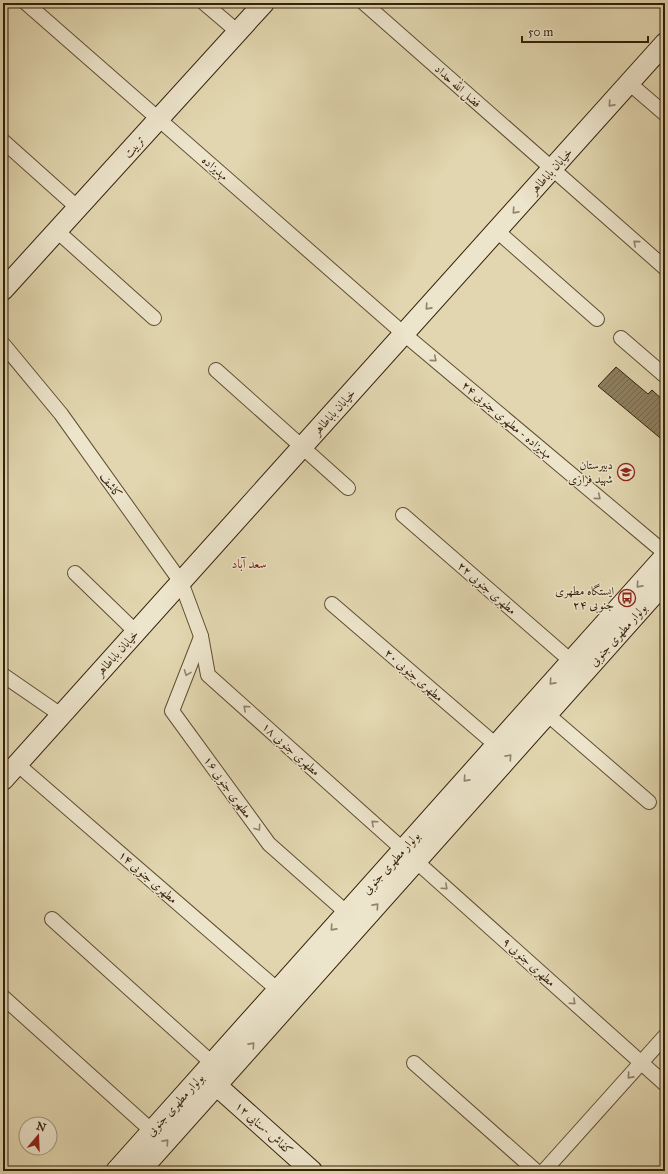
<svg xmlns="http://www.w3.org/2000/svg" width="668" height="1174" font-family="'IM FELL Great Primer',Amiri,serif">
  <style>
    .building { fill: url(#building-hatch); stroke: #35200b }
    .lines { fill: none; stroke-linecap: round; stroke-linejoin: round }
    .street-casing { stroke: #604e34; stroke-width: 16 }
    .secondary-casing { stroke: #35200b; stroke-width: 22 }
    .street { stroke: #ece4cb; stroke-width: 14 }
    .secondary { stroke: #ece4cb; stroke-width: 20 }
    .oneway { stroke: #90826b }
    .labels { text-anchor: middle; stroke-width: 3; stroke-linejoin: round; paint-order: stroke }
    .street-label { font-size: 12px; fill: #35200b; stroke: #ece4cb }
    .poi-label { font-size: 12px; fill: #35200b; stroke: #ece4cb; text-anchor: end }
    .neighbourhood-label { font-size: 13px; fill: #7a1f14; stroke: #ece4cb }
  </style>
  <defs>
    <pattern id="building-hatch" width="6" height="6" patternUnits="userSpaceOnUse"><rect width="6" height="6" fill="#8e7f60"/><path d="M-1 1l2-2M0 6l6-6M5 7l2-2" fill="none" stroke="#75684d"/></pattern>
  </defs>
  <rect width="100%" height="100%" fill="#e1d6af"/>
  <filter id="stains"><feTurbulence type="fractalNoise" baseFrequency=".005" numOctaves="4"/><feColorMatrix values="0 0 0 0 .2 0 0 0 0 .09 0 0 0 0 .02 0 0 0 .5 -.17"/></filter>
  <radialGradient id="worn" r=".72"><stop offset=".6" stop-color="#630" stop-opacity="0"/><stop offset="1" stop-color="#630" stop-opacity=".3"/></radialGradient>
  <polygon class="building" points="616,367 648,394 652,390 665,402 665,442 598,386"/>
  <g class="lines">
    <g class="street-casing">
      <g id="street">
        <polyline points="26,3 404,334 665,553"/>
        <polyline points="204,3 238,32"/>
        <polyline points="364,3 665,268"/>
        <polyline points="629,83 665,114"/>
        <polyline points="3,141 78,208"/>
        <polyline points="57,231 154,318"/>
        <polyline points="497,231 597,319"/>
        <polyline points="621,338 665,376"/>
        <polyline points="3,344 61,414 181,582 201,636 208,675 665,1084"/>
        <polyline points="216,370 348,488"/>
        <polyline points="403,515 571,661"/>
        <polyline points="75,573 136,632"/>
        <polyline points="332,604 496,745"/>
        <polyline points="201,637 172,711 269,844 347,913"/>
        <polyline points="3,675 61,715"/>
        <polyline points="547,714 649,802"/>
        <polyline points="17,764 278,990"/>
        <polyline points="52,919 212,1063"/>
        <polyline points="3,997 152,1131"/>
        <polyline points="414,1063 536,1171"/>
        <polyline points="544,1171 665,1036"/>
      </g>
    </g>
    <g class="secondary-casing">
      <g id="secondary">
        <polyline points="3,290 264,3"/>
        <polyline points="3,780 665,43"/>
        <polyline points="216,1085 312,1171"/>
        <polyline points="116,1171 665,556"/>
        <polyline points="140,1171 665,582"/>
      </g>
    </g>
    <use href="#street" class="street"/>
    <use href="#secondary" class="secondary"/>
  </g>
  <defs><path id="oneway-chevron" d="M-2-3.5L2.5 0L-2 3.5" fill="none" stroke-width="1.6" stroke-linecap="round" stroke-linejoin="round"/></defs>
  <g class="oneway">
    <use href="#oneway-chevron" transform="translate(611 104) rotate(132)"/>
    <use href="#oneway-chevron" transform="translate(515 211) rotate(132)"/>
    <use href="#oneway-chevron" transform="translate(636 243) rotate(-139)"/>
    <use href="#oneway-chevron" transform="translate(428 307) rotate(132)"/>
    <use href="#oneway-chevron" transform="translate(434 359) rotate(40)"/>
    <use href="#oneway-chevron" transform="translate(598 497) rotate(40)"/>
    <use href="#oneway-chevron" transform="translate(639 585) rotate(132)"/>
    <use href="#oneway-chevron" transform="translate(187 673) rotate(111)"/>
    <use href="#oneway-chevron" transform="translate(552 682) rotate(132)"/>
    <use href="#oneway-chevron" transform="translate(246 708) rotate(-138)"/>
    <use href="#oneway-chevron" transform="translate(509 757) rotate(-48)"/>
    <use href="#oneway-chevron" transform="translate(466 779) rotate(132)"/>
    <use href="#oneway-chevron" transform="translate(374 823) rotate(-138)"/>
    <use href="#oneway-chevron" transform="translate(258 828) rotate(54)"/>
    <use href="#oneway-chevron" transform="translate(445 887) rotate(42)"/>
    <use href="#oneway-chevron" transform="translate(376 906) rotate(-48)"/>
    <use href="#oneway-chevron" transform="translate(333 928) rotate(132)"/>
    <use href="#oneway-chevron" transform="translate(573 1002) rotate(42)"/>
    <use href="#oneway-chevron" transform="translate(252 1045) rotate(-48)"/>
    <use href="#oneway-chevron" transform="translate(630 1076) rotate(132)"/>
    <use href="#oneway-chevron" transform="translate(166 1142) rotate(-48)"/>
  </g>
  <defs>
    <g id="school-ring" transform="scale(0.9)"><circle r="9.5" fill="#ece4cb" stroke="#8f2418" stroke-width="1.5"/><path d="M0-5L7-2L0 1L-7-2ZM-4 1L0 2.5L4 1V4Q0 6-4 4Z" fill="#8f2418"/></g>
    <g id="bus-ring" transform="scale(0.9)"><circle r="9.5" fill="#ece4cb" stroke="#8f2418" stroke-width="1.5"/><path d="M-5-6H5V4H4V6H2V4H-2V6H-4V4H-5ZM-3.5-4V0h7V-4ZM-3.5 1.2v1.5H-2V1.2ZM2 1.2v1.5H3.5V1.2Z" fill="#8f2418"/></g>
  </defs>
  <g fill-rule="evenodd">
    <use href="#school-ring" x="626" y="472"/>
    <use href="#bus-ring" x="627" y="598"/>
  </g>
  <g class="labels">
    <g class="street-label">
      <text transform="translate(458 86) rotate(42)" y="4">فضل الله حداد</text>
      <text transform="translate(134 147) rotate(-48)" y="4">تربیت</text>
      <text transform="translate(215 168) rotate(41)" y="4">مهدیزاده</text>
      <text transform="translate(551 171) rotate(-48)" y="4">خیابان باباطاهر</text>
      <text transform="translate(334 412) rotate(-48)" y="4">خیابان باباطاهر</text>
      <text transform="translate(507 420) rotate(40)" y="4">مهدیزاده - مطهری جنوبی ۲۴</text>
      <text transform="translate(111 485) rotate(54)" y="4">کاشف</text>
      <text transform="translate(487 588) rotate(41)" y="4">مطهری جنوبی ۲۲</text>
      <text transform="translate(618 635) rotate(-48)" y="4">بولوار مطهری جنوبی</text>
      <text transform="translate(117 653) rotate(-48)" y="4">خیابان باباطاهر</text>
      <text transform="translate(414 675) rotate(41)" y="4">مطهری جنوبی ۲۰</text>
      <text transform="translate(291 749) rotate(42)" y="4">مطهری جنوبی ۱۸</text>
      <text transform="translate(228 787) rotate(54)" y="4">مطهری جنوبی ۱۶</text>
      <text transform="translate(391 863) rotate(-48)" y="4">بولوار مطهری جنوبی</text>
      <text transform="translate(148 877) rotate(41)" y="4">مطهری جنوبی ۱۴</text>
      <text transform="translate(529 962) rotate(42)" y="4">مطهری جنوبی ۹</text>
      <text transform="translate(175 1105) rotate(-48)" y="4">بولوار مطهری جنوبی</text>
      <text transform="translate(264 1128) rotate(42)" y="4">کفاش -سنایی ۱۲</text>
    </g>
    <g class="poi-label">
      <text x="613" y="469">دبیرستان<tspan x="613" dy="14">شهید فرازی</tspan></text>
      <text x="614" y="595">ایستگاه مطهری<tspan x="614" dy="14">جنوبی ۲۴</tspan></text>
    </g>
    <g class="neighbourhood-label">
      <text x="249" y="568">سعد آباد</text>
    </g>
  </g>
  <rect width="668" height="1174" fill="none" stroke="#e1d6af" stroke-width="16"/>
  <rect x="4" y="4" width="660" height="1166" fill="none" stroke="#35200b" stroke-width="2"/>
  <rect x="8" y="8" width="652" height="1158" fill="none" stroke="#35200b"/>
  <g transform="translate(38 1136) rotate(19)"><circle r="19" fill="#ece4cb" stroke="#a3967e"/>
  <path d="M0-3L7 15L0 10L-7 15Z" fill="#8f2418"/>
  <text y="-6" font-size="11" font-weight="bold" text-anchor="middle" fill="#35200b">N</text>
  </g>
  <path d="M522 36v6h126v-6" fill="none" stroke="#35200b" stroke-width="2"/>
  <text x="528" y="36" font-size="12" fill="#35200b" stroke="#ece4cb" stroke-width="3" paint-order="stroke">50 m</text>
  <rect width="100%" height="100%" filter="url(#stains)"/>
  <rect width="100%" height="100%" fill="url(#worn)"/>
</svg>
